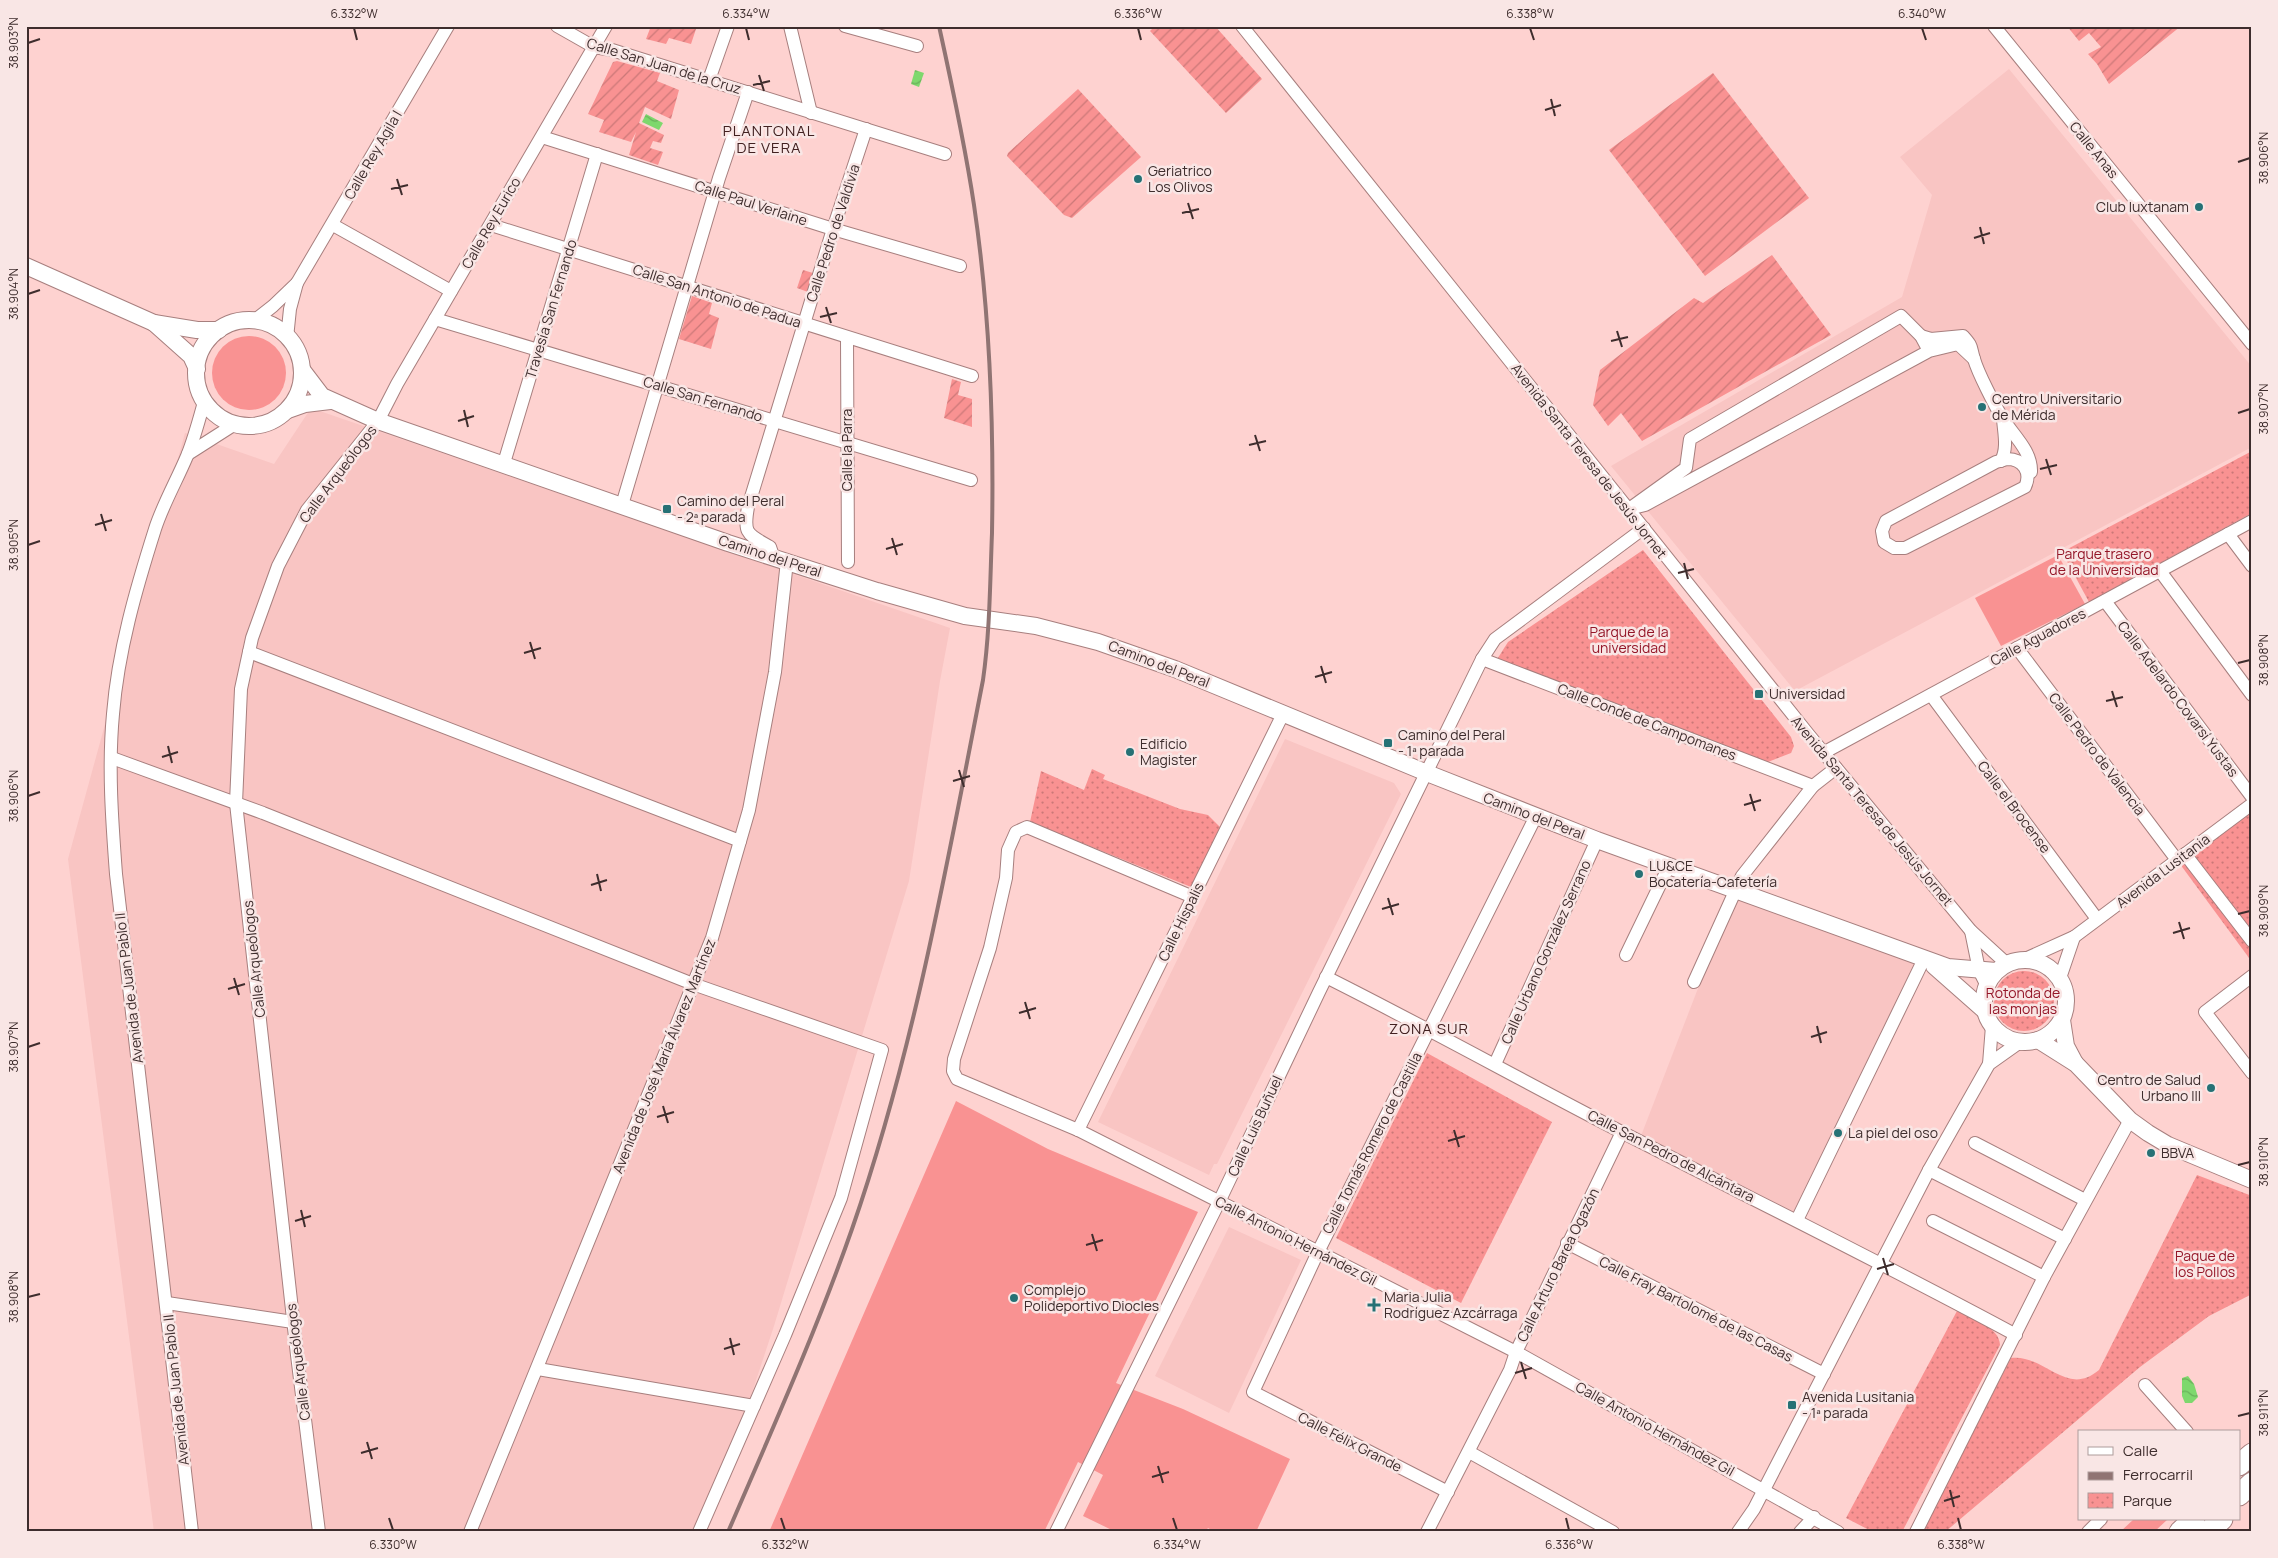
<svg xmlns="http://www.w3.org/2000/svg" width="2278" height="1558" font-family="Manrope,sans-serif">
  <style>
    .built { fill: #f9c5c3 }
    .grass { fill: #f99292 }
    .park { fill: url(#park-dots) }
    .garden { fill: url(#garden-furrows) }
    .water { fill: url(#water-waves) }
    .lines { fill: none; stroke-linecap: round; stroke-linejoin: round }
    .minor-casing { stroke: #a77f7e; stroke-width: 14 }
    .tertiary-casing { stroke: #a77f7e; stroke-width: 18 }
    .trunk-casing { stroke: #a77f7e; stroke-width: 23 }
    .minor { stroke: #fff; stroke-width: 12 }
    .tertiary { stroke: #fff; stroke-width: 16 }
    .trunk { stroke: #fff; stroke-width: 21 }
    .rail { stroke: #907473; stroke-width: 4 }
    .ticks { fill: none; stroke: #3e2d2d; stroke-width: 2 }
    .poi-dot { fill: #267175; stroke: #f9e6e5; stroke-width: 2 }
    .labels { text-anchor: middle; stroke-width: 5; stroke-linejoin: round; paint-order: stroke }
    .street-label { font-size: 14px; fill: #3e2d2d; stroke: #f9e6e5 }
    .poi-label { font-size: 14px; fill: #3e2d2d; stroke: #f9e6e5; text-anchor: start }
    .park-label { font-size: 14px; fill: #941628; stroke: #f9e6e5 }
    .neighbourhood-label { font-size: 15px; letter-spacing: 1px; fill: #422121; stroke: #f9e6e5 }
    .neatline { fill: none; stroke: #3e2d2d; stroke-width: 2 }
    .ticks-label { font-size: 12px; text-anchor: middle; fill: #3e2d2d }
  </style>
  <defs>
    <pattern id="park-dots" width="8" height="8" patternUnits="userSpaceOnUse" patternTransform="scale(1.25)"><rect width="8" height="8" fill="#f99292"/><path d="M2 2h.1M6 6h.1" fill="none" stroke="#cb7878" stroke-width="1.8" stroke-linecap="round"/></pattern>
    <pattern id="garden-furrows" width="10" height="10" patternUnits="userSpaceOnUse" patternTransform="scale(1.25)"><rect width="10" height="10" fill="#f99292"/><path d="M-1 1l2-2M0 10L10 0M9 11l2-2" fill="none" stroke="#cb7878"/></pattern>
    <pattern id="water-waves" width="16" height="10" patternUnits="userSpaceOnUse" patternTransform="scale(1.25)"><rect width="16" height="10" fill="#7ed86d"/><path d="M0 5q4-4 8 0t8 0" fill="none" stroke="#69b05a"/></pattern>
  </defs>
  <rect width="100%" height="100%" fill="#fed2d0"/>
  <g class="built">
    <polygon points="2009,69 2252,367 2252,447 1795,691 1611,466 1902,297 1932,195 1900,157"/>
    <polygon points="311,408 950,628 940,681 909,881 774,1326 706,1532 154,1532 68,859 185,433 274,464"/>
    <polygon points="1285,739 1394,783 1401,794 1217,1164 1214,1164 1209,1175 1098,1122"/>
    <polygon points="1736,890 1924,959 1797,1220 1639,1141"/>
    <polygon points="1229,1227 1301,1260 1229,1413 1155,1376"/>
  </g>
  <g class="grass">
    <circle cx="249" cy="373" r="37"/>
    <polygon points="2058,555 2085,604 2001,646 1975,598"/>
    <polygon points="956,1101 1048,1149 1198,1212 1116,1383 1183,1409 1290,1459 1256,1532 1215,1532 1208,1528 1205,1532 1116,1532 1083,1516 1103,1475 1078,1462 1044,1532 769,1532"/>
    <polygon points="2134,1519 2168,1519 2154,1532 2120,1532"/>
  </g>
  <g class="park">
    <polygon points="2252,451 2252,513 2089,602 2062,552"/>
    <polygon points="1643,550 1791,737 1794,746 1791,753 1768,762 1496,661 1508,642"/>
    <polygon points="1092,769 1105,775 1103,779 1180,809 1208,815 1220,827 1191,887 1030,822 1041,771 1084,790"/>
    <polygon points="2252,804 2252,962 2177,860"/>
    <circle cx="2024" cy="1001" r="30"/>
    <polygon points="1427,1053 1552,1122 1461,1303 1336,1238"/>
    <path d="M2197,1175L2252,1196V1294L2209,1316L2140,1367L1945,1532H1922L2011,1358C2045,1354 2066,1398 2099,1370Z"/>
    <path d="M1957,1311C1971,1319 2000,1327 2000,1345L1902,1532H1873L1846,1518Z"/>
  </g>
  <g class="garden">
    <polygon points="651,26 697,26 691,44 669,38 666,44 646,39"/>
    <polygon points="1155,26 1215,26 1262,79 1226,113 1150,31"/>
    <polygon points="2067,26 2181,26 2109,84 2097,64 2088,54 2101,47 2089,33 2079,41"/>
    <polygon points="617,61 660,73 657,81 679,90 671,119 645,107 639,123 664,135 661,143 653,141 650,148 663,152 658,165 629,155 636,132 631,142 599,132 604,120 588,114 613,62"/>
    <polygon points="1713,73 1809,198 1705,276 1609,150"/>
    <polygon points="1078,89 1141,157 1072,218 1064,215 1007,156 1008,153"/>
    <polygon points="1772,255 1831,335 1642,441 1621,413 1608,426 1593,405 1600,370 1694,298 1703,303"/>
    <polygon points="803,270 813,273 808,292 797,288"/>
    <polygon points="692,296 712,303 709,314 719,318 711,349 679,339"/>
    <polygon points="952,379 961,382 958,395 972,399 972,427 944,418"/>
  </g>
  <g class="water">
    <polygon points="915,70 924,73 919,87 911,84"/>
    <polygon points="646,114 663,123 659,130 642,122"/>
    <polygon points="2188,1376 2194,1384 2198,1397 2192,1403 2185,1403 2182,1396 2182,1378"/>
  </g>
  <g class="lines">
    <g class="minor-casing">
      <g id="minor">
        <polyline points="557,26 594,47 612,50 945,154"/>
        <polyline points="790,26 811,113"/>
        <polyline points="845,26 917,46"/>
        <polyline points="1242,26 1809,735 1971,931 2007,964"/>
        <polyline points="1994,26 2252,344"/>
        <polyline points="709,80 728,26"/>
        <polyline points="542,137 833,229 960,266"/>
        <polyline points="333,225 451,291"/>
        <polyline points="491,225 972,376"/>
        <polyline points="435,319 971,480"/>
        <polyline points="254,321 273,306 297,283 448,26"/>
        <path d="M1921,336L1931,339L1963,336C1973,347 1970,346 1974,359C1978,373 1995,406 2003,419C2013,435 2032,451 2031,472"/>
        <polyline points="287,338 290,309 297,283"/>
        <polyline points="847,338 848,562"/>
        <polyline points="1929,351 1921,336 1901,316 1690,439 1686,468 1629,509 1645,505 1929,351 1958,344 1974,359"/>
        <polyline points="188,454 235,424"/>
        <path d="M2007,459C2023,459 2032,472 2025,487L1905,548H1894L1884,542L1882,531L1886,521L1996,462Z"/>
        <path d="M2001,461C2008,448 2004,433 2003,419"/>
        <polyline points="504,463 597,154"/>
        <polyline points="622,505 719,178 748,92"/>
        <polyline points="2228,534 2252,566"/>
        <path d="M773,556L770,547C748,534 743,535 748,507L833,229L866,129"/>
        <polyline points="2160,571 2252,695"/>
        <polyline points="2105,601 2252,797"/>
        <polyline points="2017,648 2177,860"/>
        <polyline points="249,652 740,841"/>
        <polyline points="1482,659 1813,786"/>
        <polyline points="1931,695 2097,919"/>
        <polyline points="1823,753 2252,521"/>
        <polyline points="112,758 263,813 693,984 882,1050 841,1198 785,1335 699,1532"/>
        <polyline points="2185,854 2252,941"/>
        <polyline points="1193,897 1027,827 1016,832 1008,850 1006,878 990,948 954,1059 953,1071 957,1079 1078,1130 1516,1352 1838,1532"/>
        <polyline points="1971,931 1979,970 1986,984"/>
        <polyline points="1626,955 1669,866"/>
        <polyline points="2023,960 2074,937 2252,804"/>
        <polyline points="2252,976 2205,1012 2252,1073"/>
        <path d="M1326,977C1432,1030 1535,1088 1641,1142C1766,1206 1892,1268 2016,1335"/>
        <polyline points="2060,978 2074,937"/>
        <polyline points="1694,982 1742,876 1813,786 1836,768"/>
        <polyline points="1495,1064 1597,840"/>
        <polyline points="1989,1064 1992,1026"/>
        <polyline points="1078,1130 1283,714"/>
        <polyline points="1975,1143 2085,1200"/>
        <polyline points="1929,1170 2065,1239"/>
        <polyline points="1797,1220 1924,959"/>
        <polyline points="1933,1221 2044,1277"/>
        <polyline points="1567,1243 1824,1374"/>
        <polyline points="167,1303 293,1322"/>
        <polyline points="538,1369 754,1406"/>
        <polyline points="2145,1385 2187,1432"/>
        <polyline points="1469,1452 1613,1532"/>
        <polyline points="1448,1492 1253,1392 1318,1252 1536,816"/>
        <path d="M192,1532L116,874C112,821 108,767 113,714C118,651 136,589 155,529C163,504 177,480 187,456C194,439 199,420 204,402"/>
        <polyline points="319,1532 297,1355 236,803 241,689 252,638 278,566 307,510 378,421 397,384 606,26"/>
        <polyline points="470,1532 712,938 749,810 775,672 787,561"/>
        <polyline points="1056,1532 1219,1202 1319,992 1482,659 1495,639 1644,528"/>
        <polyline points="1427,1532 1510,1370 1516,1352 1622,1132"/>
        <polyline points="1738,1532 1754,1509 1929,1170 1989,1064 2020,1042"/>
        <polyline points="1800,1532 1814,1517"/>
        <polyline points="1916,1532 2044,1277 2130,1120"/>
        <polyline points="2088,1532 2101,1519"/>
      </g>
    </g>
    <g class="tertiary-casing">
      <g id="tertiary">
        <polyline points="26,266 154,323 197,330 219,330"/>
        <circle cx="249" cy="373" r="53"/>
        <polyline points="154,323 191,356 197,369"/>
        <polyline points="303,371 322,396 378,421 728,543 877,591 965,616 1036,626 1098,642 1175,669 1427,773 1597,840 1948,967 1996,971"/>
        <polyline points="288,410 305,404 330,401"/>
        <circle cx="2025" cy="1001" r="41"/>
        <polyline points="1934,966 1985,1011"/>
        <polyline points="2062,1020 2066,1046 2075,1063"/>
        <polyline points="2038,1040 2076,1064 2130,1120 2148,1133 2168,1145 2252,1180"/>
      </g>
    </g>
    <g class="trunk-casing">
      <g id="trunk">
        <polyline points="2239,1465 2252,1454"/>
        <polyline points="2239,1495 2252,1483"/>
        <polyline points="2180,1532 2194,1519"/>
        <polyline points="2208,1532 2222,1519"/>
      </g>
    </g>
    <use href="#minor" class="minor"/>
    <use href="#tertiary" class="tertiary"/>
    <use href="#trunk" class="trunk"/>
    <path class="rail" d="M728,1532C771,1432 816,1332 852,1229C914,1051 947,864 983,680C990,631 990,582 992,533C994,423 990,313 974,205C965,145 952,85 939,26"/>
  </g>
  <path class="ticks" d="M354,28L357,40M746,28L749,40M1138,28L1141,40M1530,28L1534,40M1922,28L1926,40M28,43L40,39M759,75L764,91M753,85L770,81M1551,99L1555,116M1545,110L1561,105M2238,162L2250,158M397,179L402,195M391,189L408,185M1188,203L1193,219M1182,213L1199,209M1980,227L1984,244M1974,238L1990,233M28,294L40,290M826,307L831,323M820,317L837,313M1617,331L1622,347M1611,341L1628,337M464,410L468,427M2238,413L2250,409M458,421L474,416M1255,435L1260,451M1249,445L1266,441M2046,459L2051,475M2040,469L2057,465M101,514L106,531M95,525L112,520M892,538L897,555M28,545L40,541M886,549L903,544M1684,563L1688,579M1678,573L1694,569M530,642L535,659M524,653L541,648M2238,663L2250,660M1321,666L1326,683M1315,677L1332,672M2112,691L2117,707M2106,701L2123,697M168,746L172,763M162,757L178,752M959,770L964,787M953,781L970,776M1750,794L1755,811M28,796L40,792M1744,805L1761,800M597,874L601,891M591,885L607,880M1388,898L1393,915M1382,909L1399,904M2238,914L2250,911M2179,922L2184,939M2173,933L2190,928M234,978L239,995M228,989L245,984M1025,1002L1030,1019M1019,1013L1036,1008M1817,1026L1821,1043M1811,1037L1827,1032M28,1047L40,1043M663,1106L668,1123M657,1117L674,1112M1454,1130L1459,1147M1448,1141L1465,1136M2238,1165L2250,1162M301,1210L305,1227M295,1221L311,1216M1092,1234L1097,1251M1086,1245L1103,1240M1883,1258L1888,1275M1877,1269L1894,1264M28,1297L40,1294M730,1338L734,1355M724,1349L740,1344M1521,1362L1526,1379M1515,1373L1532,1368M2238,1416L2250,1413M367,1442L372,1459M361,1453L378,1448M1158,1466L1163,1483M1152,1477L1169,1472M1950,1490L1954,1507M1944,1501L1960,1496M389,1518L393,1530M781,1518L785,1530M1173,1518L1177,1530M1566,1518L1569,1530M1958,1518L1961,1530"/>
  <g class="poi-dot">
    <circle cx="1138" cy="179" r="5"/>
    <circle cx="2199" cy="207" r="5"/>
    <circle cx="1982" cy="407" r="5"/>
    <rect x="662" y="504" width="10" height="10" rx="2.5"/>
    <rect x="1754" y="689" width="10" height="10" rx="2.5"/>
    <rect x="1383" y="738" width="10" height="10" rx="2.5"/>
    <circle cx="1130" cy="752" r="5"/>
    <circle cx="1639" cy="874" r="5"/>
    <circle cx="2211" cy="1088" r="5"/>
    <circle cx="1838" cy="1133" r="5"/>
    <circle cx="2151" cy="1153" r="5"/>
    <circle cx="1014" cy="1298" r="5"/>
    <path d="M1371.5 1297.5h5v5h5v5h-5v5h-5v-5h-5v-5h5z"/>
    <rect x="1787" y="1400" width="10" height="10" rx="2.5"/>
  </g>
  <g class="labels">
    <g class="street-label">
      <text transform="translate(664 66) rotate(17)" y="5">Calle San Juan de la Cruz</text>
      <text transform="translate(2094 150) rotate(51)" y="5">Calle Anas</text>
      <text transform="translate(373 155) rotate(-60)" y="5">Calle Rey Agila I</text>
      <text transform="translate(751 203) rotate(18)" y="5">Calle Paul Verlaine</text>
      <text transform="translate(491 223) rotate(-60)" y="5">Calle Rey Eurico</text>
      <text transform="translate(833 233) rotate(-72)" y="5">Calle Pedro de Valdivia</text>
      <text transform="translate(717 296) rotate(18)" y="5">Calle San Antonio de Padua</text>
      <text transform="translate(551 309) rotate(-73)" y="5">Travesía San Fernando</text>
      <text transform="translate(703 399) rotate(17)" y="5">Calle San Fernando</text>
      <text transform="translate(847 450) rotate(-90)" y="5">Calle la Parra</text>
      <text transform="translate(1589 461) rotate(52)" y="5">Avenida Santa Teresa de Jesús Jornet</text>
      <text transform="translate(338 474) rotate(-53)" y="5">Calle Arqueólogos</text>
      <text transform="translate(770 556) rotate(18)" y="5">Camino del Peral</text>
      <text transform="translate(2038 637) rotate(-28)" y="5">Calle Aguadores</text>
      <text transform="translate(1159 664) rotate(21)" y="5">Camino del Peral</text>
      <text transform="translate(2178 699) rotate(53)" y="5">Calle Adelardo Covarsí Yustas</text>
      <text transform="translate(1647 722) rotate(21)" y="5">Calle Conde de Campomanes</text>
      <text transform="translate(2097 754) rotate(53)" y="5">Calle Pedro de Valencia</text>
      <text transform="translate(2014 807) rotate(53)" y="5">Calle el Brocense</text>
      <text transform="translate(1872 811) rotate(50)" y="5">Avenida Santa Teresa de Jesús Jornet</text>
      <text transform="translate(1534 816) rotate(21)" y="5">Camino del Peral</text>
      <text transform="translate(2163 871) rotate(-37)" y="5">Avenida Lusitania</text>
      <text transform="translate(1181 922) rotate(-64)" y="5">Calle Híspalis</text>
      <text transform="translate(1546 952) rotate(-66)" y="5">Calle Urbano González Serrano</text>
      <text transform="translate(254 959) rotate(-96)" y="5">Calle Arqueólogos</text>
      <text transform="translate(129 988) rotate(-97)" y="5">Avenida de Juan Pablo II</text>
      <text transform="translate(664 1056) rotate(-68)" y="5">Avenida de José María Álvarez Martínez</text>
      <text transform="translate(1255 1126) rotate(-65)" y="5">Calle Luis Buñuel</text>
      <text transform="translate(1372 1143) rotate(-63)" y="5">Calle Tomás Romero de Castilla</text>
      <text transform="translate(1671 1156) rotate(27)" y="5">Calle San Pedro de Alcántara</text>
      <text transform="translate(1296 1241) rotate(27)" y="5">Calle Antonio Hernández Gil</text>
      <text transform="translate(1558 1265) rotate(-64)" y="5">Calle Arturo Barea Ogazón</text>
      <text transform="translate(1696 1309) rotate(27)" y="5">Calle Fray Bartolomé de las Casas</text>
      <text transform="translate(298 1362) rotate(-97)" y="5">Calle Arqueólogos</text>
      <text transform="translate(176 1390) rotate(-96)" y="5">Avenida de Juan Pablo II</text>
      <text transform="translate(1655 1429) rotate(29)" y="5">Calle Antonio Hernández Gil</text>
      <text transform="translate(1350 1442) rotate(27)" y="5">Calle Félix Grande</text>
    </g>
    <g class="poi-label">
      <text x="1148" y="176">Geriatrico<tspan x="1148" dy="16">Los Olivos</tspan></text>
      <text x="2189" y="212" text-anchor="end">Club Iuxtanam</text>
      <text x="1992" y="404">Centro Universitario<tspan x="1992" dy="16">de Mérida</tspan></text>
      <text x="677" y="506">Camino del Peral<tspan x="677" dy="16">- 2ª parada</tspan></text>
      <text x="1769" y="699">Universidad</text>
      <text x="1398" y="740">Camino del Peral<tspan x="1398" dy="16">- 1ª parada</tspan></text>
      <text x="1140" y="749">Edificio<tspan x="1140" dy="16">Magister</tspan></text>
      <text x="1649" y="871">LU&amp;CE<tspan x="1649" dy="16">Bocatería-Cafetería</tspan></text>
      <text x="2201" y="1085" text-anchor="end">Centro de Salud<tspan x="2201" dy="16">Urbano III</tspan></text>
      <text x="1848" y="1138">La piel del oso</text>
      <text x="2161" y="1158">BBVA</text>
      <text x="1024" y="1295">Complejo<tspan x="1024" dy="16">Polideportivo Diocles</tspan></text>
      <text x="1384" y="1302">Maria Julia<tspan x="1384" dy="16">Rodríguez Azcárraga</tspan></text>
      <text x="1802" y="1402">Avenida Lusitania<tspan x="1802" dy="16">- 1ª parada</tspan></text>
    </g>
    <g class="park-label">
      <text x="2104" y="559">Parque trasero<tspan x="2104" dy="16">de la Universidad</tspan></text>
      <text x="1629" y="637">Parque de la<tspan x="1629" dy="16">universidad</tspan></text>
      <text x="2023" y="998">Rotonda de<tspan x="2023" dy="16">las monjas</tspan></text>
      <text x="2205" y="1261">Paque de<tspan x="2205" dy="16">los Pollos</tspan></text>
    </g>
    <g class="neighbourhood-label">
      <text x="769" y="136">PLANTONAL<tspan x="769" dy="17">DE VERA</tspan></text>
      <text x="1429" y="1034">ZONA SUR</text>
    </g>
  </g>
  <rect width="2278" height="1558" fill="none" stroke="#f9e6e5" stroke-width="55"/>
  <rect x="2078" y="1430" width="162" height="90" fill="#f9e6e5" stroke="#ae9c9b"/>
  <rect x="2088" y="1447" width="25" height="8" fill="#ffffff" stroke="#ae9c9b"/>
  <text x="2123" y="1456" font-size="15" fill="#3e2d2d">Calle</text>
  <rect x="2088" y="1472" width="25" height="8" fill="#907473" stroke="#ae9c9b"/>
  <text x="2123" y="1480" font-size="15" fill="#3e2d2d">Ferrocarril</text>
  <rect x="2088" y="1493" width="25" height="15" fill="url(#park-dots)" stroke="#ae9c9b"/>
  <text x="2123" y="1506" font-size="15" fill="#3e2d2d">Parque</text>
  <rect x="28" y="28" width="2222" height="1502" class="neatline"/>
  <g class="ticks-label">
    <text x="354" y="18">6.332°W</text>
    <text x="746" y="18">6.334°W</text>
    <text x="1138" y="18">6.336°W</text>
    <text x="1530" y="18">6.338°W</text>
    <text x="1922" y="18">6.340°W</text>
    <text transform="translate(14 43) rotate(-90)" y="4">38.903°N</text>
    <text transform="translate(2264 158) rotate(-90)" y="4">38.906°N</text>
    <text transform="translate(14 294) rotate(-90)" y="4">38.904°N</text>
    <text transform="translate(2264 409) rotate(-90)" y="4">38.907°N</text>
    <text transform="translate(14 545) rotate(-90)" y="4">38.905°N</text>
    <text transform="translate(2264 660) rotate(-90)" y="4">38.908°N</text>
    <text transform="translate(14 796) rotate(-90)" y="4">38.906°N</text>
    <text transform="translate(2264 911) rotate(-90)" y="4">38.909°N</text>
    <text transform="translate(14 1047) rotate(-90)" y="4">38.907°N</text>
    <text transform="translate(2264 1162) rotate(-90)" y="4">38.910°N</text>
    <text transform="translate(14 1297) rotate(-90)" y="4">38.908°N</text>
    <text transform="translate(2264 1413) rotate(-90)" y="4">38.911°N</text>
    <text x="393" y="1549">6.330°W</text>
    <text x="785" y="1549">6.332°W</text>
    <text x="1177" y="1549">6.334°W</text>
    <text x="1569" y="1549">6.336°W</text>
    <text x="1961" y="1549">6.338°W</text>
  </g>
</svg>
